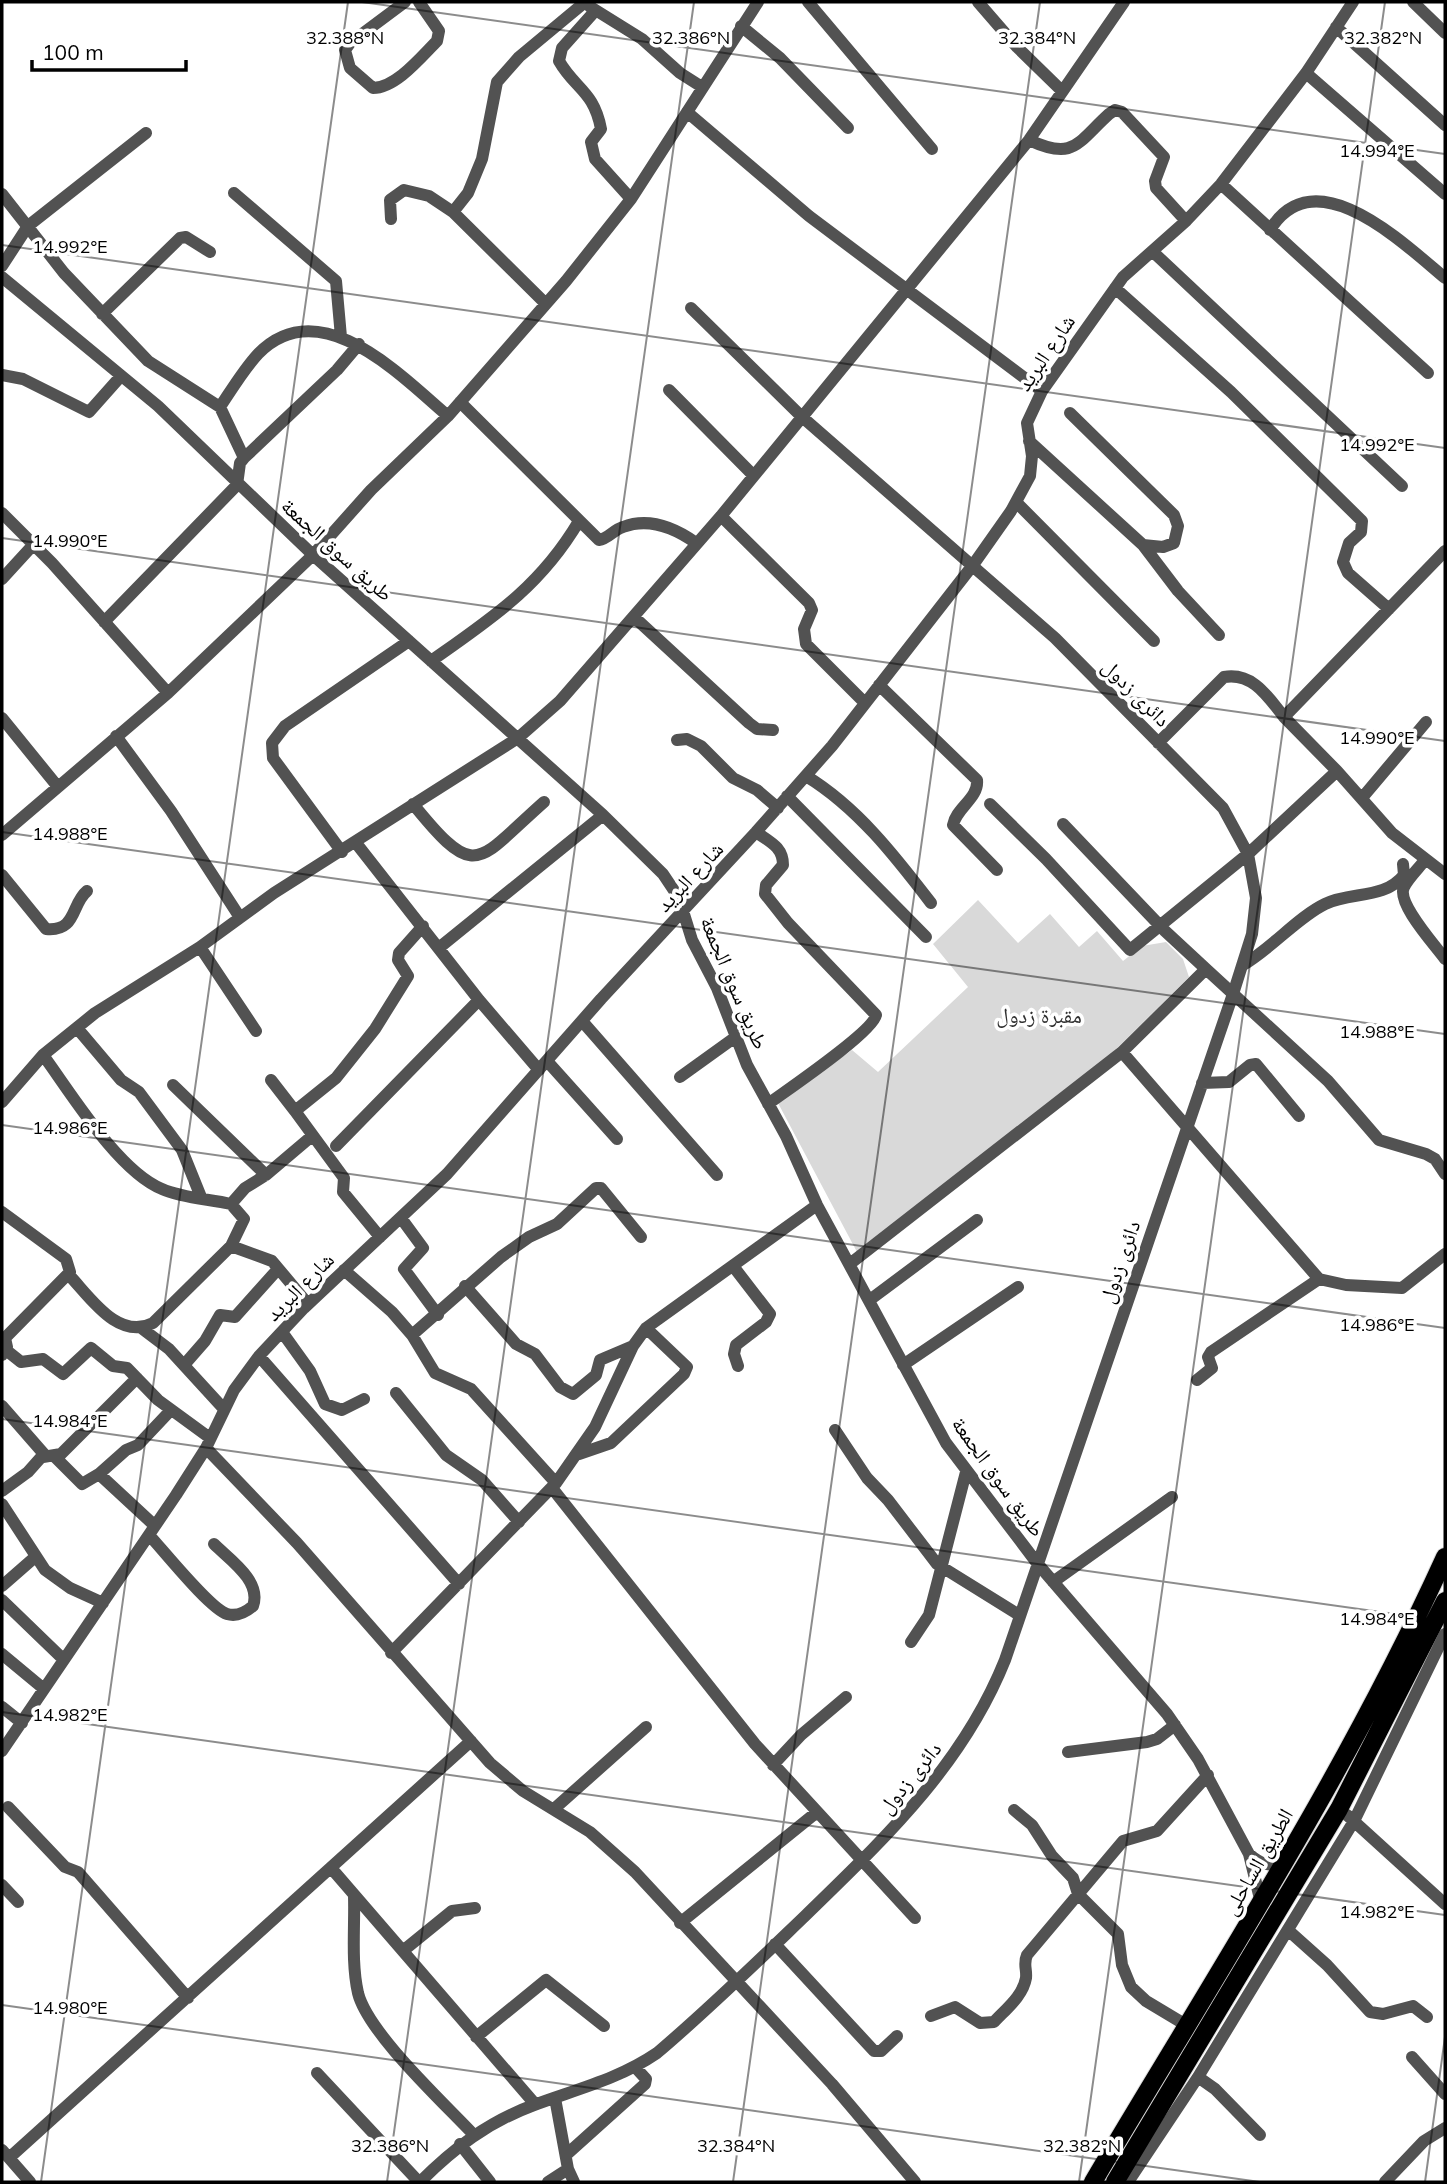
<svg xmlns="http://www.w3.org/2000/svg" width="1447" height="2184" font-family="Mulish,'Noto Naskh Arabic',sans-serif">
<rect width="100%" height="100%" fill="#fff"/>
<path fill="#d9d9d9" d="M978,900L1018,943L1050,914L1079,947L1097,931L1123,961L1142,946L1166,942L1183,959L1189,977L1101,1064L857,1252L778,1103L852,1050L878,1072L968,987L933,944Z"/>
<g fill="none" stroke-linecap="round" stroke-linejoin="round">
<defs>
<path id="highway" d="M1093,2182C1215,1976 1346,1775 1445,1557
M1115,2182L1339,1809L1445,1601"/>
</defs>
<use href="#highway" stroke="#dbdbdb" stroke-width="20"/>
<path stroke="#525252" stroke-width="12" d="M405,2L350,43L345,50L350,68L373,88C396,88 421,57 437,41L439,31L419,2
M808,2L932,149
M978,2L1017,47L1062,91
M1413,2L1445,33
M589,6L642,39L680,73L702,87
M595,11L562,48L559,61C575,89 594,91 601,129L591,142L595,159L631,199
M741,26L780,58L848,128
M1336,27L1445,125
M1306,73L1445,194
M687,112L809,216L1042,391
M1029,140C1074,161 1077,143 1109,114L1115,110L1122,112L1164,157L1155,181L1156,188L1186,221
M1221,184L1428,373
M234,193L336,281L341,337
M2,194L64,273L148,361L220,407C232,389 244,369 258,354C320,290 402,377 448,416
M391,219L390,200L404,190L429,196L453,212
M1270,230C1315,157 1403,243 1445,278
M1152,251L1402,486
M2,266L28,226L146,133
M2,277L158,406L313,555L603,815L663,874L679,898L692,940L717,988L747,1065L786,1136L817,1205L946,1443L1037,1563L1167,1714L1198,1759L1249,1854L1261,1903
M1115,288L1231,392L1362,521L1361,532L1349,543L1343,562L1348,573L1389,609
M545,303L453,212L468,193L482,159L497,82L519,57L584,3
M102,314L180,238L186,237L210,252
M2,375L23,379L89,412L121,376
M669,390L753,475
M460,402L599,540C608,539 613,530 623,527C649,517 675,528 696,543
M1070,413L1174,515L1178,526L1174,543L1163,547L1143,545
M1029,441L1143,545L1178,591L1219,635
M244,458L337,370L359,344
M1016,502L1154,641
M2,513L52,563L168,693
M721,516L809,603L812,610L804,629L806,644L865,703
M2,579L34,544
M634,617L749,723L757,729L773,730
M104,622L237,485L240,463L244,458L220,407
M431,661C492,618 540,587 579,521
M879,685L977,780C979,798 956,808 953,825L997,870
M2,718L58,787
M116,736L171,811L239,916
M677,740L687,739L701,746L733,778L757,790L778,808
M1158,743L1224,677C1253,672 1268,697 1284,717
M1337,771L1284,717L1445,551
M806,776C857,807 895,856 931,903
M787,796L926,937
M1362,798L1426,722
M413,804C477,883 476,862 544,802
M990,804L1046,859L1130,950L1248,854L1337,771L1392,833L1445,874
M1063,824L1165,931L1206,969
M756,832C770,842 783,847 783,865L766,885L765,894L788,923L876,1015C873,1032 787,1090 768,1104
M2,835L168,693L313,555L371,490L448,416L566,281L631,199L758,2
M356,843L479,1000L539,1070
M342,852L273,758L272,743L285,726L409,641
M1425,860C1419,868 1409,877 1404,887C1396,903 1435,945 1445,959
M2,875L46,929C77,932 71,904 87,891
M200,947L256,1031
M440,947L603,815
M1243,965C1272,948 1298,917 1325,904C1351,891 1384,900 1404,875L1403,864
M582,1021L717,1175
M77,1028L121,1080L139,1092L182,1150L201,1197
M1122,1052L1319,1279L1346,1285L1402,1288L1445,1254
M43,1055C71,1093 118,1171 162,1189C182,1198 209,1199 231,1204
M547,1061L617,1139
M680,1077L737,1036
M271,1080L295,1111
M1202,1083L1229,1082L1250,1065L1256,1064L1299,1116
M173,1085L266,1175
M2,1102L43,1055L95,1013L200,947L274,893L518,738L560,701L721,516L1029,140L1124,2
M336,1146L479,1000
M2,1212L66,1259L70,1272L5,1338L7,1347L2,1355
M401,1218L423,1248L404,1269L438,1315
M380,1237L343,1192L344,1178L295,1111L336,1078L375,1029L408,976L398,960L399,953L423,926
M851,1263L1122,1052L1206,969L1328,1081L1379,1140L1426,1154L1435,1159L1445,1174
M733,1266L770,1314L766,1322L736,1345L734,1354L738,1366
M344,1270L392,1312L412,1335L435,1373L471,1389L556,1483
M69,1275C90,1297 118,1341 153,1323L231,1246
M465,1286L516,1344L535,1354L560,1387L573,1394L596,1375L600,1360L633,1346
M871,1299L977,1220
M308,1304L272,1261L231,1246L244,1219L231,1204L245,1188L266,1175L312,1136
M140,1327L169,1349L223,1408
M282,1332L310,1371L325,1404L342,1410L364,1399
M412,1335L501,1257L529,1237L557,1224L596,1188H601L641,1237
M6,1350L21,1362L43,1359L63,1374L91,1348L113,1366L127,1368L158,1400L210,1438
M259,1356L459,1584
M184,1365L205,1341L220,1315L235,1317L278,1269
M903,1365L1018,1287
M1197,1380L1212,1368L1208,1357L1211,1352L1319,1279
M396,1393L446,1455L482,1480L519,1522
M2,1406L44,1454L28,1472L2,1491
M835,1430L867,1478L888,1500L937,1564L1019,1615
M206,1448L297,1543L490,1763L523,1791L590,1832L635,1872L832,2084L915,2182
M579,1454L611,1443L684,1374L687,1367L646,1328
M54,1456L82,1484L99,1474L154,1525
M43,1457L61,1454L137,1378
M99,1474L126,1450L138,1445L171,1410
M552,1488L755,1744L915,1918
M2,1504L45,1570L70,1588L103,1603
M149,1535C164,1551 210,1609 227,1614C237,1617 246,1612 253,1606C262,1581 229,1559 214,1544
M1053,1582L1172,1497
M2,1586L34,1558
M2,1600L62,1658
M911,1642L929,1615L966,1472
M391,1653L556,1483L595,1427L633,1346L646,1328L817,1205
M2,1654L44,1689
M2,1707L22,1723
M2,1751L176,1495L206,1448L234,1390L259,1356L304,1308L447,1174L601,999L756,832L832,746L973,565L1011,511L1030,476L1032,456L1027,423L1042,391L1123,277L1186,221L1221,184L1306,73L1353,2
M1068,1752L1147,1742L1157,1739L1175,1725
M773,1765L801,1735L846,1697
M8,1807L65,1867L78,1872L188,1998
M554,1809L646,1727
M1014,1810L1032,1825L1052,1856L1073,1878L1078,1894L1118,1934L1122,1965L1131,1987L1146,2001L1186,2025
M1347,1815L1445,1904
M1249,1854C1262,1865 1269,1867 1285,1862
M332,1869L535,2104
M2,1885L18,1902
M354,1896C355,1926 351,1962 358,1993C368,2033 443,2102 473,2134
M680,1923L817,1812
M1289,1931L1327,1965L1370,2012L1383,2014L1413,2006L1427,2017
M775,1944L874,2051H881L897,2036
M404,1950L452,1911L475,1908
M931,2016L955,2007L980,2023L994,2022C1006,2009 1023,1996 1026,1978C1027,1969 1023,1964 1027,1955L1123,1841L1157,1831L1208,1775
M476,2037L546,1980L604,2026
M1412,2057L1445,2094
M317,2073L419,2182
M1198,2077L1215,2089L1260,2135
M555,2098L568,2169L574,2182
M460,2144L490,2182
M2,2150L30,2182
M566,2155L645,2084L646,2079L636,2068
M9,2158L471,1741
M420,2182C454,2148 488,2122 534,2105C577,2089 619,2079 657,2053C709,2009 757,1962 806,1915C885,1838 963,1765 1005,1660L1233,994L1252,934L1256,898L1248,854L1223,808L1055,638L801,416L691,308
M548,2182L568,2169
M1128,2182L1198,2077L1354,1821L1445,1634
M1385,2182L1424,2141L1445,2128"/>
<use href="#highway" stroke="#000" stroke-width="18"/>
</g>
<path fill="none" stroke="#000" stroke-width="2" stroke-opacity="0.45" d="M362,2L1445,154M2,4V2M2,245L1445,448M2,538L1445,741M2,832L1445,1034M2,1125L1445,1328M2,1419L1445,1621M2,1712L1445,1915M2,2005L1260,2182M41,2182L348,2M387,2182L694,2M733,2182L1040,2M1079,2182L1385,2M1425,2182L1445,2037"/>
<g text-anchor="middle" stroke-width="7" stroke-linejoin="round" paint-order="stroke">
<g font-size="21" fill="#000" stroke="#fff">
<text transform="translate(1046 353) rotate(-56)" y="7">شارع البريد</text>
<text transform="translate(337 550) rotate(42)" y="7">طريق سوق الجمعة</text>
<text transform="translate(1136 693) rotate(45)" y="7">دائرى زدول</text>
<text transform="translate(690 877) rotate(-47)" y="7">شارع البريد</text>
<text transform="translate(734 983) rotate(67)" y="7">طريق سوق الجمعة</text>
<text transform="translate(1120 1262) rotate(-71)" y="7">دائرى زدول</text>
<text transform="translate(300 1287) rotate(-45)" y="7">شارع البريد</text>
<text transform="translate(998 1477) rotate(54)" y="7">طريق سوق الجمعة</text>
<text transform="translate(910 1778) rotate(-51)" y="7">دائرى زدول</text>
<text transform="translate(1258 1862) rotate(-60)" y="7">الطريق الساحلى</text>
</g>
<g font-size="21" fill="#303030" stroke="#fff">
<text x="1039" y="1023">مقبرة زدول</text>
</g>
</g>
<g font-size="18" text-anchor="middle" fill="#000" stroke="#fff" stroke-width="7" stroke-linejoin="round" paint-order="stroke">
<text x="345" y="44">32.388°N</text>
<text x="691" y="44">32.386°N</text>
<text x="1037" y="44">32.384°N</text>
<text x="1383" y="44">32.382°N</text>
<text x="1377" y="157">14.994°E</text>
<text x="70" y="253">14.992°E</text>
<text x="1377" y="451">14.992°E</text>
<text x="70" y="547">14.990°E</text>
<text x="1377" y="744">14.990°E</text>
<text x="70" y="840">14.988°E</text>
<text x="1377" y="1038">14.988°E</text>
<text x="70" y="1134">14.986°E</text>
<text x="1377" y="1331">14.986°E</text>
<text x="70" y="1427">14.984°E</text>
<text x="1377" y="1625">14.984°E</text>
<text x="70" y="1721">14.982°E</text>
<text x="1377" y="1918">14.982°E</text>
<text x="70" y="2014">14.980°E</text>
<text x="390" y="2152">32.386°N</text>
<text x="736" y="2152">32.384°N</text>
<text x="1082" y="2152">32.382°N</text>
</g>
<rect width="1447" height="2184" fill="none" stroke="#000000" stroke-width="7"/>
<path d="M32 60v10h154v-10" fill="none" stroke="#000000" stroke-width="3.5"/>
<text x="42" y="60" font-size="21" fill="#000000" stroke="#ffffff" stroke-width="5" paint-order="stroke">100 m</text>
</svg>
